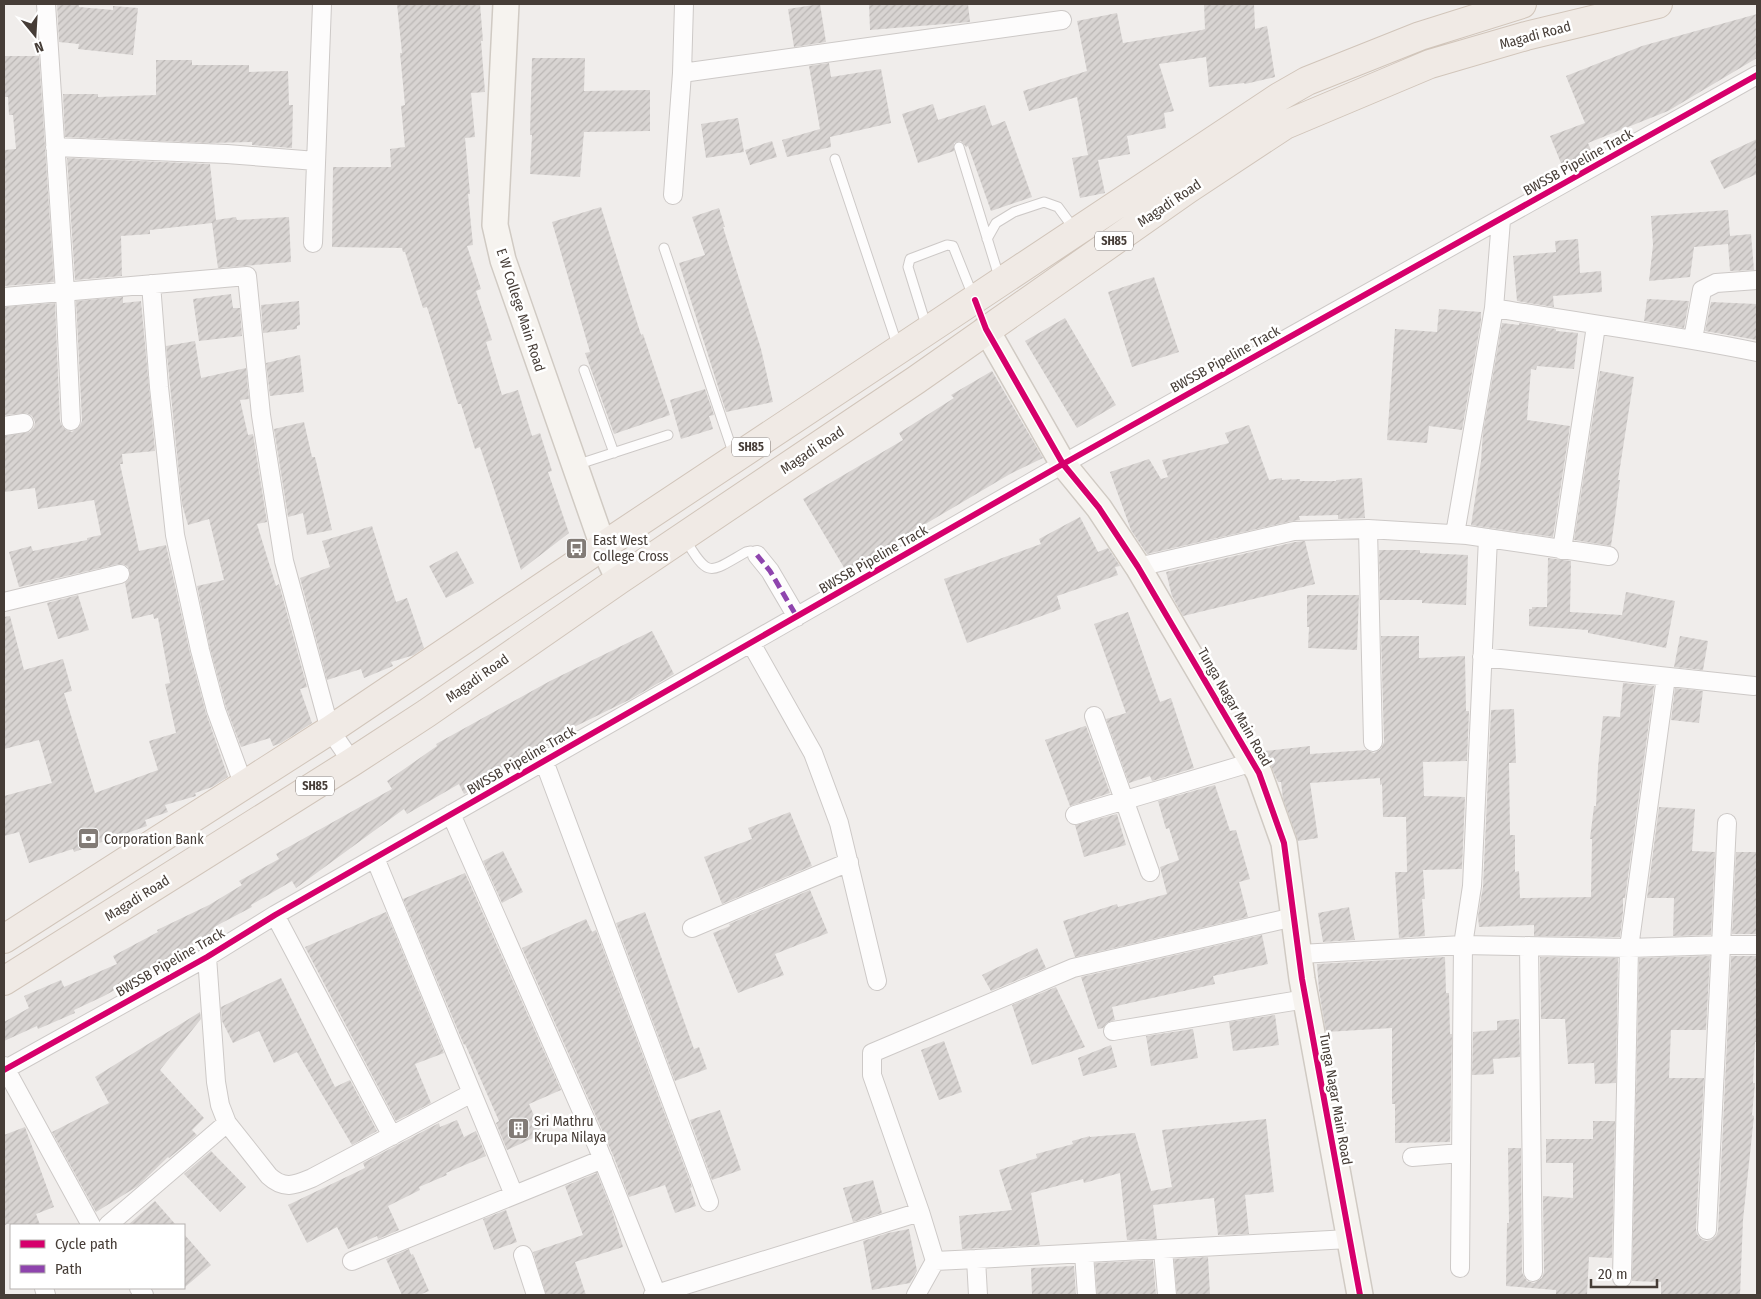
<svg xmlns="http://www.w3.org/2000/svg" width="1761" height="1299" font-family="'Fira Sans Condensed',sans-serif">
<defs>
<pattern id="building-hatch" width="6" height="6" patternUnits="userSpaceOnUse" patternTransform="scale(1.25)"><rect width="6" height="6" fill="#d8d4d2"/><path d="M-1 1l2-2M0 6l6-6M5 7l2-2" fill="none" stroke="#bbb7b5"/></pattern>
</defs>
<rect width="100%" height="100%" fill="#f0edeb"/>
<path fill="url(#building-hatch)" d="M57,4H79V7L113,10V6L138,8L133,55L78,49L79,44L59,42Z
M397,4H480L483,41H481L485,92L471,93L475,137L465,138L470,194H468L473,245L467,246L481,289L476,291L492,340L486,342L502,395L518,390L532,436L540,433L552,471L548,472L569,533L521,570L480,447L475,449L461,404H458L427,307L423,308L405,252H403L402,248L332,247L333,167H391L390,149L405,147L401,106L405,105L400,53H402Z
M820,4L826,42L794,47L788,9Z
M869,4H968L970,22L870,30Z
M1204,4H1254L1255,29L1267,26L1275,77L1245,84L1244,83L1209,87L1206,57L1159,64L1174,111L1164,113L1166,128L1127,136L1130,154L1098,160L1105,193L1080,198L1072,158L1088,155L1077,97L1029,111L1023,91L1087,71L1077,21L1117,13L1123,43L1202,30L1205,29Z
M1757,14V58L1668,111L1588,143L1593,155L1563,168L1550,136L1585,123L1566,76L1642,46Z
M4,56H39L54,282L4,286V150L16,149L13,115H9L8,97H4Z
M532,58H585L584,91L650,90V131L584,132L580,177L530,174L532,135H530Z
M156,60H192V65H249V72L288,71L289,105H293L292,148L252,145V142L208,143L65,137L63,94H98V97L156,95Z
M829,63L831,77L881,69L891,123L830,137L831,147L787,157L782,140L820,129L809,66Z
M933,104L938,120L985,105L992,126L1005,121L1032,197L991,211L968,146L966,147L961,141L954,143V151L918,163L902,114Z
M738,118L744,152L706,158L701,124Z
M1757,139V174L1724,189L1710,161Z
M772,141L777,157L750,165L745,150Z
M67,158L210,164L216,220L236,217L237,220L289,217L291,262L218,268L212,223L150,230V234L121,236L122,276L75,280Z
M601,207L641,335L643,334L670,415L614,434L585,353L590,352L552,222Z
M719,208L725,227H723L761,349L773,402L726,412L679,263L705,255L692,217Z
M1728,210L1730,236L1751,234L1754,270L1730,271L1728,244L1694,247L1690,277L1649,281L1653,245L1651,216Z
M1578,239L1580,273L1601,271L1602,292L1553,296L1554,307L1517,301L1513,256L1556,252L1555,241Z
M1154,277L1179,352L1132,367L1108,292Z
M231,294L233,308H240L242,336L199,341L193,299Z
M123,297V303L141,301L155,451L122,454L123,464H120L139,551L166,545L190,653L206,713L228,777L212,787L195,793L196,796L165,805L168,812L145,820L147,826L74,852L73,849L29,863L19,832L4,836V796L52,783L39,740L4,749V617L10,616L24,670L63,659L72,691L64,693L95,793L158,770L149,741L176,733L165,684L170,683L158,618L154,619L153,614L132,619L125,583L130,577L128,567L123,564H118L19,587L9,552L31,546L33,551L87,540V538L101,535L94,500L38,509L35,488L4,492V436L30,432L34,427L35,422L32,416L27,413L4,415V307L55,303L60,421L62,426L66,430L72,432L80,426L82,421L76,301Z
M1647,299L1689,301L1684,328L1644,321Z
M299,301L300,325L297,326V329L263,333L261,305Z
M1711,302L1757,304V340L1705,331Z
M1439,309L1481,312V321L1462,430L1429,426L1427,443L1387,440L1395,329L1437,332Z
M1065,318L1116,405L1077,428L1025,341Z
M1502,323L1519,325V323L1556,329V331L1578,333L1574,369L1537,366L1536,370L1531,369L1527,420L1570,426L1553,537L1471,525L1481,461L1483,432Z
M195,341L201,378L246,368L249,399L240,400L248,435L253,434L267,522L257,524L276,586L279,584L307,687L300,689L312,723L281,743L273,746L270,738L241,747L226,707L210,648L197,586L224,580L209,519L188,525L182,504L166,346Z
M300,355L304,392L270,396L266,363Z
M992,371L1043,458L1010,474L846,571L803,499L903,440L899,433L954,398L951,395Z
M1600,371L1634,377L1618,480H1620L1611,546L1574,540Z
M705,389L714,415L709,416L713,429L681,439L670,400Z
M304,422L312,457H315L332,530L307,535L303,513L288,517L274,429Z
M1249,425L1269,480L1282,478V480L1300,479V481H1336V480L1362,478L1365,518L1338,519V515L1299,516L1300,520L1292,521L1147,554L1131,530L1110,472L1149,459L1161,479L1168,477L1162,460L1229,443L1225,433Z
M1080,517L1098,552L1108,548L1120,566L1115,567L1118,575L1057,596L1061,609L967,643L944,579L1041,544L1039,539Z
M372,526L396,602L407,598L424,648L414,655L391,662L393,666L364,678L361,669L327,680L300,578L330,567L322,541Z
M1305,541L1315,584L1183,616L1172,596L1166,572L1295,542Z
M1379,550H1420V553L1468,555L1466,605L1422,603V600H1380Z
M457,551L474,583L446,598L429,566Z
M1548,558L1571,561L1570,612L1622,615L1626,592L1675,601L1666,648L1588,633V630L1529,626V609H1532V607H1547Z
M78,595L89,630L58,639L47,603Z
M1307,595H1359L1357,650L1308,648L1309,627H1307Z
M1128,612L1160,702L1171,698L1194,768L1152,781L1150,776L1129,783L1106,719L1126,713L1094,624Z
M652,631L674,674L629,700L570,729L572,733L464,794L459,784L407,814L404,809L296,888L292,881L251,905L252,907L216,926L219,932L167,958L168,960L104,996L74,1010L75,1013L38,1029L37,1026L4,1041V1022L29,1008L24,996L61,980L64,987L117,964L113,956L158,932L157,930L209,905L242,885L239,881L279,859L276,854L392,789L387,781L437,746L436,744L550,681Z
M1381,636H1419V658L1465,656L1466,711H1469L1467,761L1423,762L1424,796L1465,797L1462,869L1423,870L1425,899H1422L1425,936L1399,938L1395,872H1407L1406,817H1383L1382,784L1380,785V778L1310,783L1318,838L1298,841L1283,799L1281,782H1278L1272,768L1265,755V751L1310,746V754L1367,750L1374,753L1381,749L1384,742Z
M1680,636L1708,641L1703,670L1674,667Z
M1623,683L1654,686L1625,898H1623V912L1620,937L1534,936V925L1479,927L1478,916L1483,887L1491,710L1514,709L1516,763H1509L1510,835H1515V872L1519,871L1520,898L1591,897L1592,839H1590L1594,806H1596L1598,767L1603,716L1620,717Z
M1675,688L1703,691L1699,723L1671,720Z
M1085,726H1086L1110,793L1070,806L1045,740Z
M1215,785L1230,831L1236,830L1250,879L1239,882L1248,917L1075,957L1063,921L1117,904L1118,907L1167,894L1160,867L1179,860L1169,828L1166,829L1158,801Z
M1659,807L1695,809L1692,851L1715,852L1711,935L1673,936L1674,898H1647Z
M790,812L812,866L722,904L704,857L752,839L748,828Z
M1117,814L1126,845L1084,857L1075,825Z
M503,851L523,892L502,903L483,861Z
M1736,852H1757V934H1732Z
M465,873L561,1090L529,1104L542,1134L507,1150L496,1123L499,1121L465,1044L464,1045L403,899Z
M810,890L828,933L775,954L784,975L738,993L713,933L730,926L729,924Z
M1349,907L1355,940L1323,942L1318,913Z
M386,912L444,1053L415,1064L431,1103L396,1121L305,947Z
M645,912L694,1049L699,1047L707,1069L675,1081L616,923Z
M586,919L592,932L596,930L692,1187L690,1188L696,1206L675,1213L665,1185L629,1197L613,1155L522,948Z
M1262,935L1268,964L1213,976L1215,984L1112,1007L1115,1020L1107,1023L1103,1028L1098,1029L1081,977Z
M1037,948L1046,968L991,991L982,975Z
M1710,956L1706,1030H1671L1669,1078H1704L1696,1229L1697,1234L1701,1239L1706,1241L1711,1240L1716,1236L1718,1231L1731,956H1757V1042H1755L1753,1083H1755L1752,1115L1754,1116L1743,1220L1740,1295H1661V1282L1632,1281L1639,958Z
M1445,957L1446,993H1449L1450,1034H1452L1450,1142L1395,1143V1104H1392V1028L1326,1032L1319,990L1317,964Z
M1540,957L1618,958L1616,1083L1595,1084L1594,1063L1568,1064L1565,1019H1541Z
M281,978L335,1087L350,1080L377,1131L352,1145L297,1052L274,1063L259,1031L233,1043L222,1021L221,1007Z
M1056,987L1085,1047L1032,1065L1012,1005Z
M200,1012L201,1019L160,1070L204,1118L192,1130L197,1135L169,1158L168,1157L138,1186L96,1212L52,1132L109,1103L95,1077Z
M1275,1015L1279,1045L1233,1051L1229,1022Z
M1519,1019L1520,1057L1493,1059L1494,1074L1472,1075L1473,1032L1497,1030V1021Z
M1193,1029L1198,1058L1151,1066L1146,1036Z
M944,1041L962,1092L939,1100L921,1050Z
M1111,1045L1117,1067L1083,1076L1078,1058Z
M720,1110L741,1170L712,1180L690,1120Z
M1266,1119L1274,1192L1245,1195L1249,1234L1218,1235L1214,1198L1153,1205L1157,1239L1127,1240L1120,1173L1084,1183L1083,1179L1031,1193L1040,1245L962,1249L959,1216L1012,1210L999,1170L1037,1158L1036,1154L1073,1144L1072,1141L1090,1136V1137L1135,1133L1151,1191L1172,1187L1162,1130Z
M457,1120L464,1137L476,1131L486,1156L446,1173L447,1175L419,1187L420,1190L388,1206L399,1230L378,1239L377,1236L348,1249L337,1227L307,1243L288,1205L365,1168L363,1163L439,1123L440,1127Z
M1593,1121H1615L1612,1258L1589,1257L1587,1295H1556V1290L1506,1286L1507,1223H1509L1508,1148H1521L1522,1272L1524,1277L1527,1281L1534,1283L1542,1278L1544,1272L1543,1196L1573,1198V1163H1546V1139H1593Z
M25,1127L54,1207L36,1214L40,1225L7,1224L4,1226V1135Z
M211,1151L246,1187L220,1212L184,1174Z
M597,1173L612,1211L623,1247L575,1262L586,1295H546L533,1252L583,1235L565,1186Z
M873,1180L882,1213L853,1222L843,1188Z
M155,1201L176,1225H128Z
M506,1210L517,1242L494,1250L483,1219Z
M909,1229L917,1271L910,1283L872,1290L863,1241L888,1233Z
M184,1234L211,1265L184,1288Z
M409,1249L411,1255L413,1254L429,1291L419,1295H402L386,1259Z
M1208,1257L1210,1295H1177L1174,1259Z
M1153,1260L1156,1295H1097L1095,1263Z
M1074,1266L1076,1295H1032L1031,1268Z"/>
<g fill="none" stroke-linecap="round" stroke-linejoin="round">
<defs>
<path id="lane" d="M959,147L1000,280
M835,159L898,347
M987,239L996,223L1014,212L1044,202L1058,207L1075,230
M664,248L734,455
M927,328L908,267L910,259L947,245L953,246L973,296
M584,370L614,453
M576,465L668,435
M685,539C709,579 709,573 746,552L751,551L757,555"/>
<path id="street" d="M46,4L65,292L71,421
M682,73L1062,20
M55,147L227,154L316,161
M673,195L682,73L684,4
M1501,220L1494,308C1581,323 1670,334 1757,352
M313,243L322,4
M151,284L159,387L175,535L200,650L216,710L244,786
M4,297L247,276L261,415L284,561L330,730L352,762
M1693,339L1702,290L1716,283L1757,280
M4,426L24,423
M1368,529L1373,742
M1455,534L1494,308
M1562,550L1596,326
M757,555L770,571L797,617
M1138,567L1294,531L1368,529L1467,535L1609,556
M4,602L120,574
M751,643L813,753L839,823L877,981
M1482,657L1754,686
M1094,716L1150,872
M544,761L709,1202
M451,814L599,1150L657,1295
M1075,815L1253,762
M375,858L514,1195
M275,915L392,1136
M692,928L849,862
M1529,946L1533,1272
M1300,954L1463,945L1629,948L1722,945H1757
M207,957L216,1082L220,1105L227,1123L269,1176C284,1190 295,1185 312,1178L472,1093
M1113,1031L1306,999
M4,1066L91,1225
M4,1070L207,957L275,915L1063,464L1757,75
M1412,1157L1461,1153
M920,1212L872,1075V1053L1073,968L1294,917
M108,1225L227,1123
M1707,1230L1727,823
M1163,1250L1167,1295
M1084,1254L1087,1295
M523,1255L536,1295
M352,1261L603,1159
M1460,1268L1463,945L1472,886L1488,538
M1622,1278L1629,948L1666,677
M44,1288L46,1295
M139,1288L144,1295
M653,1295L920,1212L935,1261L976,1259
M916,1295L935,1261
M978,1295L976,1259L1349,1239"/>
<path id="secondary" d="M506,4L495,225L503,260L603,546L619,580
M986,329L1063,464L1099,508L1138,567L1259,773L1284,843L1302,979L1360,1295"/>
<path id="primary" d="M4,939L330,730L603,546L1279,97L1307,81L1420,36L1522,4
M4,981L352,762L427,713L619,580L916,380L1188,189L1285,125L1430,64L1526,36L1658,4"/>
</defs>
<use href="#lane" stroke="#cdc9c7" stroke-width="11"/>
<use href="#street" stroke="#cdc9c7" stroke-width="20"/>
<use href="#secondary" stroke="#d0cac3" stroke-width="28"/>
<use href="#primary" stroke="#d1c5ba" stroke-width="30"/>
<use href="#lane" stroke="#fdfcfc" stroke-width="9"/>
<use href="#street" stroke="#fdfcfc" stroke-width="18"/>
<use href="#secondary" stroke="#f6f3ef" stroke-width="25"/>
<use href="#primary" stroke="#f0eae5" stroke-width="28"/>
<path stroke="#8e44ad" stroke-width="5" stroke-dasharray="10 5" stroke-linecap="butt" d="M757,555L770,571L797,617"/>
<defs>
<path id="cycleway" d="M975,300L986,329L1063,464L1099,508L1138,567L1259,773L1284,843L1302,979L1360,1295
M4,1070L207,957L275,915L1063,464L1757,75"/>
</defs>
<use href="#cycleway" stroke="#fff" stroke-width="9"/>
<use href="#cycleway" stroke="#d6006c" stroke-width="6"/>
</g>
<defs>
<symbol id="bus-square" viewBox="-11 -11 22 22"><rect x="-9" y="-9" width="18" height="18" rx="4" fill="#827b76" stroke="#fff"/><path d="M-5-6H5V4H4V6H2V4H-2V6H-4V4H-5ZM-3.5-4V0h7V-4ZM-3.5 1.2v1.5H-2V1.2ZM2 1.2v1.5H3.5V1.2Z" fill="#fff"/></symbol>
<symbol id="bank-square" viewBox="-11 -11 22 22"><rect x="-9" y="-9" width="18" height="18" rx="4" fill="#827b76" stroke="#fff"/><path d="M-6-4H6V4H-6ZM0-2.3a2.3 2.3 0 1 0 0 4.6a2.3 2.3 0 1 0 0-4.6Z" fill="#fff"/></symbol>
<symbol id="building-square" viewBox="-11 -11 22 22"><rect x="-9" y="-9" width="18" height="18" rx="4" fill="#827b76" stroke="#fff"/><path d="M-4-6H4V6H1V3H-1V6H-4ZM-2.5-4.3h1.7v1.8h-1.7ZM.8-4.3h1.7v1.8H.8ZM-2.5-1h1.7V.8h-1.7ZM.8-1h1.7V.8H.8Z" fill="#fff"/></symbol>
</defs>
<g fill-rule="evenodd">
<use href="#bus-square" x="564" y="536" width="25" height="25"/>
<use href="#bank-square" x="76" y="826" width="25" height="25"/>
<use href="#building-square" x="506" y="1116" width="25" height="25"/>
</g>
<g text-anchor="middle" stroke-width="5" stroke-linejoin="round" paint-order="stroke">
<g fill="#fff" stroke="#7e7773" stroke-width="1">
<rect x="1095" y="231.5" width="38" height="19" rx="4"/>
<rect x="732" y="437.5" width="38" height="19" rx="4"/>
<rect x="296" y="776.5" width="38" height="19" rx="4"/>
</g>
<g font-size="12" font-weight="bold" fill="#463d37">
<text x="1114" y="245">SH85</text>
<text x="751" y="451">SH85</text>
<text x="315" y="790">SH85</text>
</g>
<g font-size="14" fill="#463d37" stroke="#fff">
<text transform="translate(1535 35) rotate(-15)" y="5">Magadi Road</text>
<text transform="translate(1578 162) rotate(-29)" y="5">BWSSB Pipeline Track</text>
<text transform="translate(1169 203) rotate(-34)" y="5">Magadi Road</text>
<text transform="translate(521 310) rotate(72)" y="5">E W College Main Road</text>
<text transform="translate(1225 359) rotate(-29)" y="5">BWSSB Pipeline Track</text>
<text transform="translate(812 450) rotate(-34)" y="5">Magadi Road</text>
<text transform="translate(873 559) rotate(-30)" y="5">BWSSB Pipeline Track</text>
<text transform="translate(477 678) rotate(-35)" y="5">Magadi Road</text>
<text transform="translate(1235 707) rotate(60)" y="5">Tunga Nagar Main Road</text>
<text transform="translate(521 760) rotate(-30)" y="5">BWSSB Pipeline Track</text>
<text transform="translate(137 898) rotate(-32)" y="5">Magadi Road</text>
<text transform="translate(170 962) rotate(-30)" y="5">BWSSB Pipeline Track</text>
<text transform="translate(1336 1099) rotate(80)" y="5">Tunga Nagar Main Road</text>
</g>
<g font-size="14" fill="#463d37" stroke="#fff" text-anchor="start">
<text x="593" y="545">East West<tspan x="593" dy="16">College Cross</tspan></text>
<text x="104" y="844">Corporation Bank</text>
<text x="534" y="1126">Sri Mathru<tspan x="534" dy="16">Krupa Nilaya</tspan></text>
</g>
</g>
<rect width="1761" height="1299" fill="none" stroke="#463d37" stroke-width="10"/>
<rect x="10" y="1224" width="175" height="65" fill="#ffffff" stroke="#b5b1af"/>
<rect x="20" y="1240" width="25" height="8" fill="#d6006c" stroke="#b5b1af"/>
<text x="55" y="1249" font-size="15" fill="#463d37">Cycle path</text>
<rect x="20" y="1265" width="25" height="8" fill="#8e44ad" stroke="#b5b1af"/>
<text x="55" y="1274" font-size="15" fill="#463d37">Path</text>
<g transform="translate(35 35) rotate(162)" stroke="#ffffff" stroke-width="4" paint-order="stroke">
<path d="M0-4L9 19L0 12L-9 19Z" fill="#463d37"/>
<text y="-8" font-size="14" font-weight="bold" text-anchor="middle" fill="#463d37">N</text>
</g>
<path d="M1591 1279v8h66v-8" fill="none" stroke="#463d37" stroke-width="2.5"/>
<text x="1598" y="1279" font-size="15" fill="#463d37" stroke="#ffffff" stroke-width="4" paint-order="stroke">20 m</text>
</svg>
